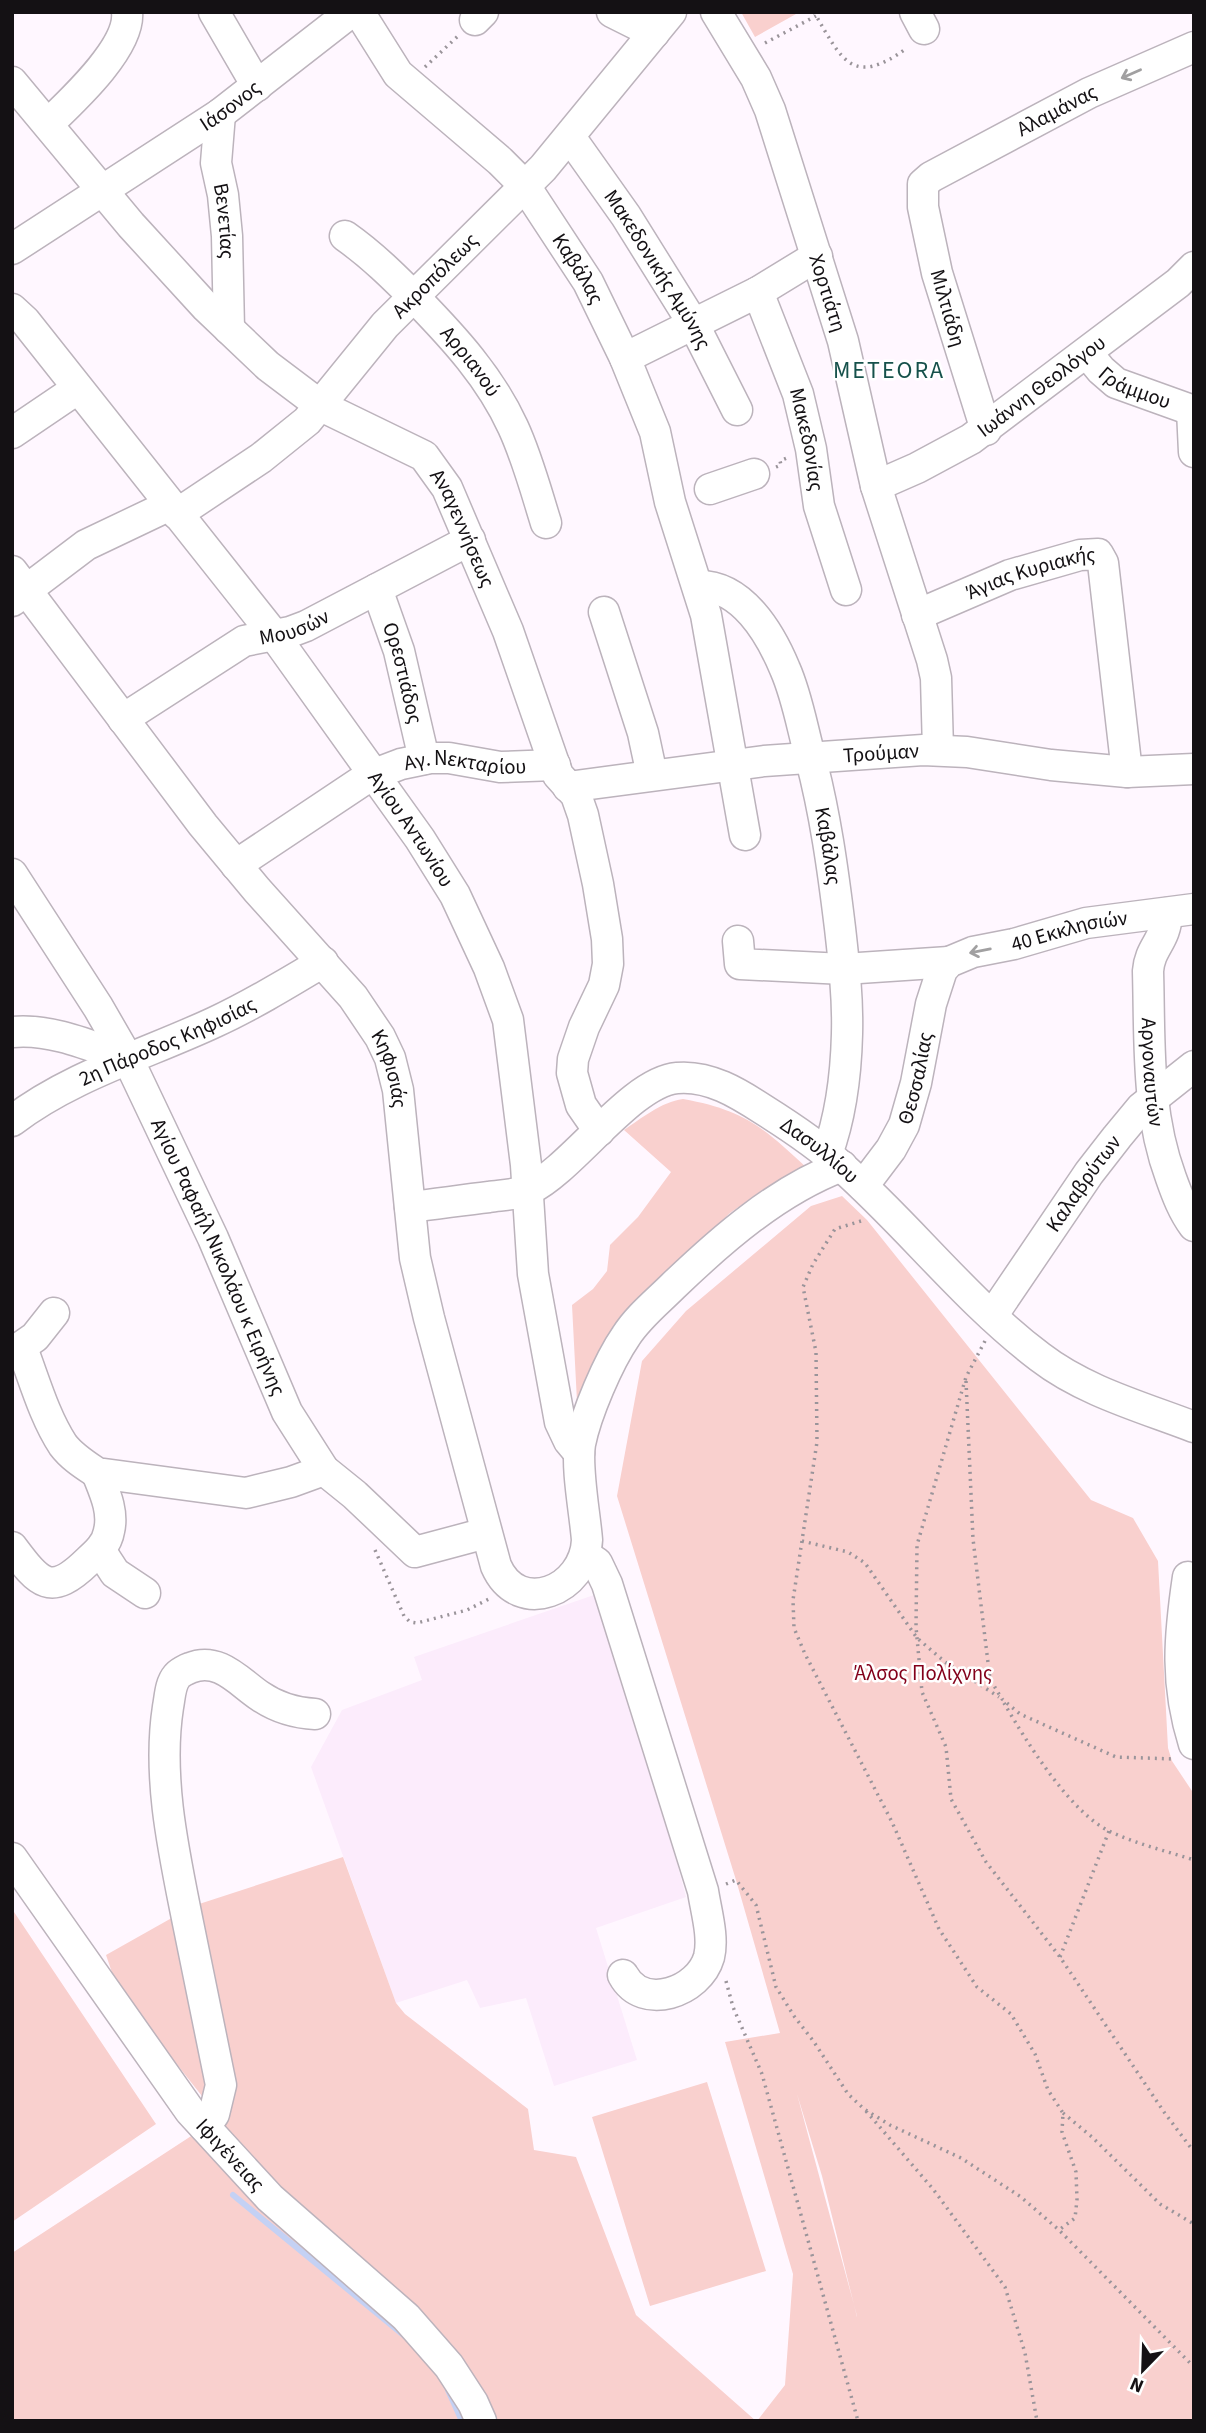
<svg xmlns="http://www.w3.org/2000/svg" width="1206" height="2433" font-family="'Source Sans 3',sans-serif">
<rect width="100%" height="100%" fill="#fff7ff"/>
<path fill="#fcecfc" d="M594,1595L666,1822L686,1897L596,1928L637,2060L554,2086L526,1998L480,2008L467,1980L396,2003L311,1767L342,1710L422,1680L414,1657Z"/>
<path fill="#f9d0ce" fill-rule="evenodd" d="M741,12H794L796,14L755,37Z
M683,1099C744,1110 763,1127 807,1168L764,1189L730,1213L668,1272L578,1421L572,1305L593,1289L607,1271L610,1245L638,1217L671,1172L624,1130C642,1118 661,1102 683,1099Z
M842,1196L867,1220L1091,1500L1133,1518L1158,1561L1168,1748L1172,1761L1194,1794V2421H757L785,2385L793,2274L725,2042L780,2033L736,1880L617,1496L642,1361L686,1311L811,1206ZM797,2094L822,2176L857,2317V2316Z
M343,1857L396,2003L405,2014L528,2109L534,2150L576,2157L636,2315L756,2421H12V2253L205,2127L221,2120L118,1990L106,1955L193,1906Z
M12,1909L156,2124L12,2222Z
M707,2082L766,2271L650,2306L592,2117Z"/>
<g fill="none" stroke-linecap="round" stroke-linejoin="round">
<path stroke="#c4d1f4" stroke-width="6" d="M233,2195L407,2338
M448,2390L462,2421"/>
<defs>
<g id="minor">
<path d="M214,12L257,86"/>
<path id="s1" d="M359,12L398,74L500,161L525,186L588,282L625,358L655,432L670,502L706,615L745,835"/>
<path d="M612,12L654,33"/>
<path id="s2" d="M716,12L756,78L770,110L843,341L876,486L932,660L936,678L938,750"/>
<path d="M915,12L924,29"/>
<path d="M475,20L483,12"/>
<path id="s3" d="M12,82L131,225L206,307L268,366L321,406L424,456L447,488L508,631L558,775L576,795L583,815L598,884L607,939L608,964L604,985L584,1027L573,1059L572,1073L581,1105L599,1131"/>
<path id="s4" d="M220,114L216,163L223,195L227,236L229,329"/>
<path d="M48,124C72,101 131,47 127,12"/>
<path id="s5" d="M570,137L626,216L694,325L737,410"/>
<path id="s6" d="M345,236C372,255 394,277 417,300C454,338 490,377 513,427C527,457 536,491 546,523"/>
<path id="s7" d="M12,249L220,114L351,12"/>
<path id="s8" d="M758,292L798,394L811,449L819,506L846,590"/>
<path id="s9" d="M12,309L25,321L274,635L420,839L455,895L489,968L508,1020L526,1165L533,1274L560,1422L569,1441L579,1453"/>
<path id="s10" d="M1087,353L1101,370L1116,383L1194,411"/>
<path d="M625,358L758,292L817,256"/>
<path d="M1192,410L1194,452"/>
<path id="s11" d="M986,430L937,273L923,207V184L931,177L1089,93L1194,47"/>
<path d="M12,433L77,389"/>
<path id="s12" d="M876,486L917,468L971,439L1178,283L1194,267"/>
<path d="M710,489L754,474"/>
<path id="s13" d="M177,514L261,458L307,421L385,325L543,168L671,12"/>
<path id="s14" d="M12,571L203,825L257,890L353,997L380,1037L390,1058L398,1090L415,1258L429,1318L496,1566C519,1618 585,1590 587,1540C585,1514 576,1468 580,1444C586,1414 608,1362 626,1336C638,1317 657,1302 673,1286C722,1239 778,1190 842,1166"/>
<path id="s15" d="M698,586C742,585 770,633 785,669C797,696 802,727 810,756C825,812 833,870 840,928C844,963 848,999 847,1034C846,1075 841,1116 827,1154"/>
<path id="s16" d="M377,589L399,651L424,759"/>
<path d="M12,601L86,545L170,505"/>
<path d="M604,612L643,733L652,775"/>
<path id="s17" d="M917,615L1010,575L1080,555L1098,554L1103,563L1127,772"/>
<path id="s18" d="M123,719L244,641L290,632L306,626L470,540"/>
<path id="s19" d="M568,787L764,761L923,750L967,752L1051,765L1127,772L1194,769"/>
<path id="s20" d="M236,865L359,783L372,775L401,764L430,758H449L500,767L555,765"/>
<path id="s21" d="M12,874L98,1007L128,1059L213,1238L287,1412L324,1470L355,1495L415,1552L486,1533"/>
<path id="s22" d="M1167,913C1166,942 1150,946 1148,971C1150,1041 1146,1111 1171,1178C1177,1195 1183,1211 1194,1226"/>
<path d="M738,941L740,964L844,969L949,962"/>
<path d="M12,1032C51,1028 91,1046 128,1059"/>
<path id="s23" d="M12,1121C70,1076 149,1053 215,1022C252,1005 288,983 323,962"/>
<path id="s24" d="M863,1186L891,1149L904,1125L916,1083L931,1004L942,970L949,962L973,952L1014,944L1086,923L1194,909"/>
<path id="s25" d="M410,1207C436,1204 463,1200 489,1197C502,1195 518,1195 530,1189C573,1168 631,1082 677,1078C709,1075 738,1093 764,1110C791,1127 818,1145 841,1166C910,1227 966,1301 1040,1357C1084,1391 1142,1407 1194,1427"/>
<path id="s26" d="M992,1316L1089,1173L1117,1137L1141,1108L1194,1066"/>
<path d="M22,1348C34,1379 44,1416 63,1445C72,1457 85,1465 97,1473L246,1493L291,1482L324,1470"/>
<path d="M12,1353L35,1337L54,1313"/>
<path d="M12,1547C39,1583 50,1598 88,1561C97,1553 107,1544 109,1531C114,1511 104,1491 97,1473"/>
<path d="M100,1550L115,1573L145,1593"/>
<path d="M585,1555L597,1563L607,1584L703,1891C706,1911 714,1937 709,1957C699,1992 643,2012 623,1975"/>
<path d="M1188,1577C1179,1638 1175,1683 1194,1744"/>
<path id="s27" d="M12,1858L190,2111L270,2198L406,2317L449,2366L473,2403L481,2421"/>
<path d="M205,2127L214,2114L221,2085C210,2031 199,1977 188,1923C174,1853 157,1778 168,1707C170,1697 170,1684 177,1676C179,1673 187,1669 190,1668C219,1656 239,1682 260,1696C276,1707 295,1713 315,1714"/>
</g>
</defs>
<use href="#minor" stroke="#bcb3bc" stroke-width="33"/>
<path stroke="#9a949a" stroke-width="3.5" stroke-dasharray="2 5" stroke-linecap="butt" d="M814,12C842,60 852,88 907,48
M765,43L816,16
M425,67L458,36
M776,467L781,465L780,461L787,458
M861,1221L835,1229L813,1264L803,1287L816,1352L817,1442L793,1600L794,1628L805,1654L892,1822L939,1929L977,1987L1011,2014L1035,2054L1048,2090L1063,2113L1062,2132L1076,2172L1077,2200L1075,2218L1059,2230
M985,1341L966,1377L917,1545L916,1627L922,1692L946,1747L951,1799L986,1862L1060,1957L1164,2112L1194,2152
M966,1381L973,1539L990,1679L1002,1699L1020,1714L1116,1757L1174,1759
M802,1541L848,1552L865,1563L917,1638L945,1662L999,1697
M375,1550L404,1616L410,1622L417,1623L467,1610L489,1599
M1004,1703C1026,1741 1071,1814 1111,1832C1137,1844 1166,1851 1194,1860
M726,1884L736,1880L756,1905L776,1987L794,2016L814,2042L848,2094L864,2109L890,2125L961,2158L1021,2197L1059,2230L1194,2367
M1060,1957L1109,1831
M726,1981L733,2007L762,2074L858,2421
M866,2111L933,2189L1005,2287L1025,2353L1037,2421
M1063,2113L1092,2137L1160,2204L1194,2224"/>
<use href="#minor" stroke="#fff" stroke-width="30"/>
</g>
<defs><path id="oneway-shaft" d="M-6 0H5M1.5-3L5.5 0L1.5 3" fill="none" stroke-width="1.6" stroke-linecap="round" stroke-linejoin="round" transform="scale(1.75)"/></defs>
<g stroke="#a1a0a1">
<use href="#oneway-shaft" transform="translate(1131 74) rotate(156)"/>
<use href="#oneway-shaft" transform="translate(980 951) rotate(169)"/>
</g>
<g text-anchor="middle" stroke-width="5" stroke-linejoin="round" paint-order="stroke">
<g font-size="21" fill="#141114" stroke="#fff">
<text dy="7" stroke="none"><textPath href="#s7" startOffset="261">Ιάσονος</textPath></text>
<text dy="7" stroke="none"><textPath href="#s11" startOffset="408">Αλαμάνας</textPath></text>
<text dy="7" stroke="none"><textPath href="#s4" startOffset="108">Βενετίας</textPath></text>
<text dy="7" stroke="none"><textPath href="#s1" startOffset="341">Καβάλας</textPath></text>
<text dy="7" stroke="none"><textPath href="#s5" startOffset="159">Μακεδονικής Αμύνης</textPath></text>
<text dy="7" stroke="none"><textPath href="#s13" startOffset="354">Ακροπόλεως</textPath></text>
<text dy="7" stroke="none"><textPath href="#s2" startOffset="304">Χορτιάτη</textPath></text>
<text transform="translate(948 308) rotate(74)" y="7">Μιλτιάδη</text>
<text dy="7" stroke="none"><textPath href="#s6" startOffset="178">Αρριανού</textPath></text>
<text dy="7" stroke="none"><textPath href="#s10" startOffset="61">Γράμμου</textPath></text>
<text dy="7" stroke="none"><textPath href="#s12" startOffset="194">Ιωάννη Θεολόγου</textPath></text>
<text dy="7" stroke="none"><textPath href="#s8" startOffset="156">Μακεδονίας</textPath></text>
<text dy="7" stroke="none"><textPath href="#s3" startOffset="646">Αναγεννήσεως</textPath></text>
<text dy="7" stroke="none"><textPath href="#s17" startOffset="122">Άγιας Κυριακής</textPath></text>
<text dy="7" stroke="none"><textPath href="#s18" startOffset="196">Μουσών</textPath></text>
<text dy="7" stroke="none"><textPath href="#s16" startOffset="88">Ορεστιάδος</textPath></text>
<text dy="7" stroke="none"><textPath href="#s19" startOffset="315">Τρούμαν</textPath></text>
<text dy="7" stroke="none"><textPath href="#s20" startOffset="259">Αγ. Νεκταρίου</textPath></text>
<text dy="7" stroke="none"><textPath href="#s9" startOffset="656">Αγίου Αντωνίου</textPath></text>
<text dy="7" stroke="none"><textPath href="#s15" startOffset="310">Καβάλας</textPath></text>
<text dy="7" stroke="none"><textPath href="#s24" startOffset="369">40 Εκκλησιών</textPath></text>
<text dy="7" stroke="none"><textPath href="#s23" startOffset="175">2η Πάροδος Κηφισίας</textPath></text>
<text dy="7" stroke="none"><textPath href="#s14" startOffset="628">Κηφισιάς</textPath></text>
<text dy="7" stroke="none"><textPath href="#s22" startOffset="163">Αργοναυτών</textPath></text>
<text dy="7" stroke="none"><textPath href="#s24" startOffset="122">Θεσσαλίας</textPath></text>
<text dy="7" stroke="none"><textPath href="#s25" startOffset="471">Δασυλλίου</textPath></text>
<text dy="7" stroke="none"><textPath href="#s26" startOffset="161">Καλαβρύτων</textPath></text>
<text dy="7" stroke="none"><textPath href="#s21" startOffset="436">Αγίου Ραφαήλ Νικολάου κ Ειρήνης</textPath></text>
<text dy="7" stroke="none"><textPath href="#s27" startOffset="369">Ιφιγένειας</textPath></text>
</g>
<g font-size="21" fill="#83001a" stroke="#fff">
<text x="923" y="1680">Άλσος Πολίχνης</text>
</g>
<g font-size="24" letter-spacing="2" fill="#16514b" stroke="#fff">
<text x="889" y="378">METEORA</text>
</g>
</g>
<rect width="1206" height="2433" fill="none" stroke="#141114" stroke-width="28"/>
<g transform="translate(1143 2370) rotate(203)" stroke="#ffffff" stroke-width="5" paint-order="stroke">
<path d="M0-5L12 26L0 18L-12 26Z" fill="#141114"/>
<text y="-10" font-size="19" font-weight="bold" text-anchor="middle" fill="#141114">N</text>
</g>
</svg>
